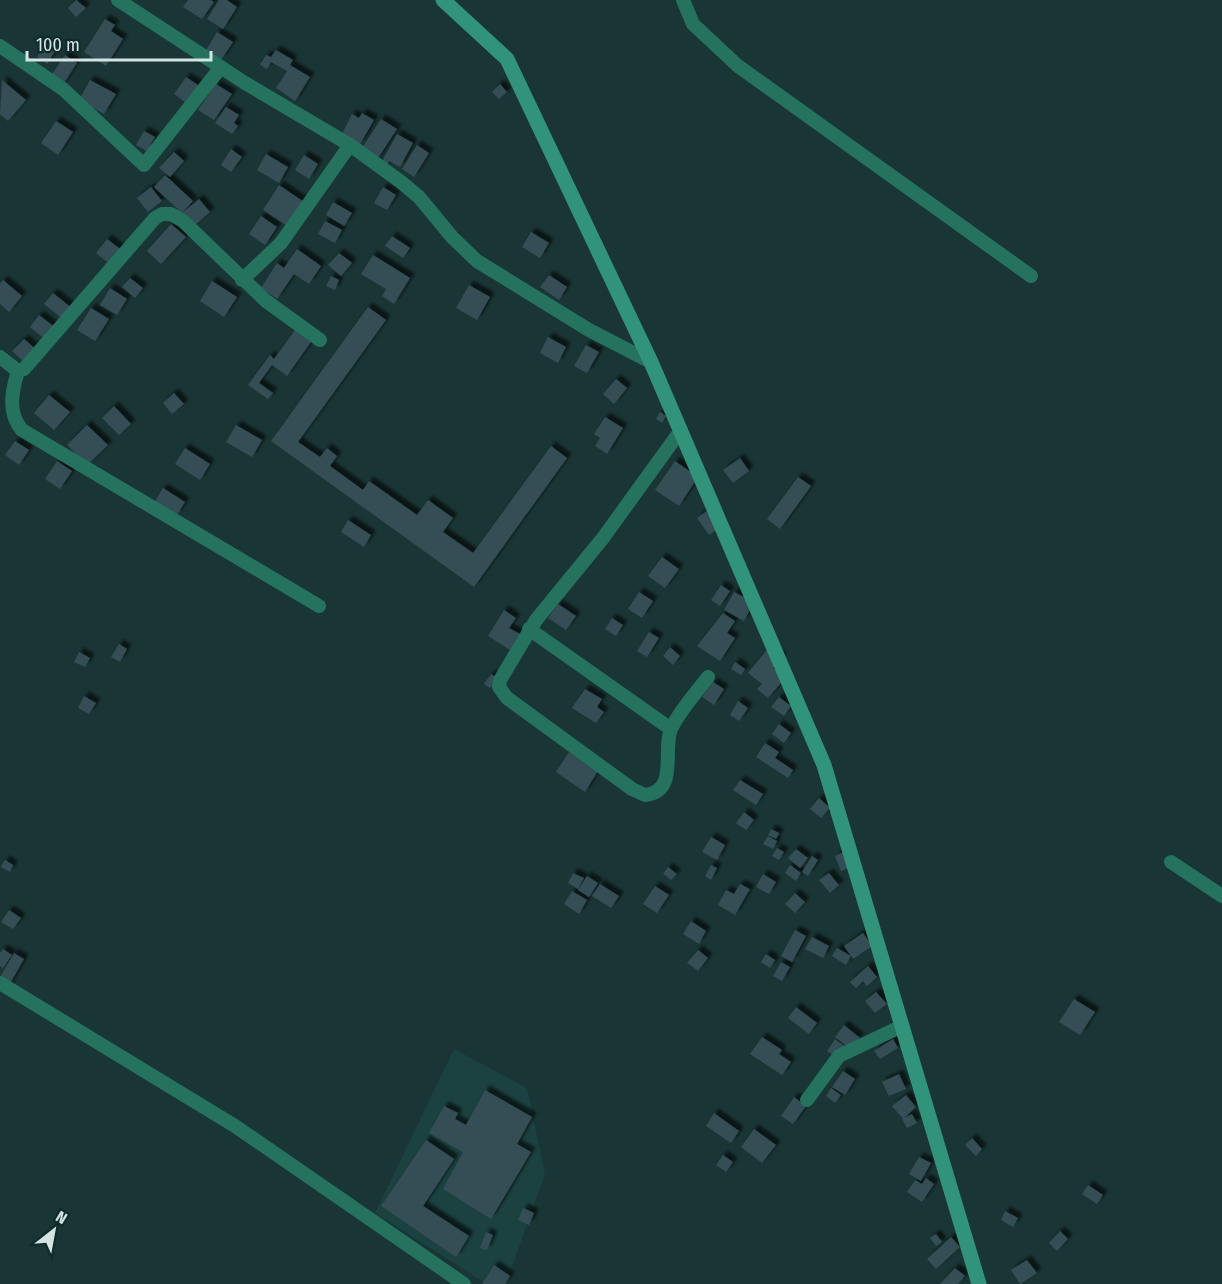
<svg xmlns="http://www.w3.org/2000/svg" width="1222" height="1284" font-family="'Fira Sans Condensed',sans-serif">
<defs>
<filter id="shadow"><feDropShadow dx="4.5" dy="-4.5" stdDeviation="1.5" flood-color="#0009"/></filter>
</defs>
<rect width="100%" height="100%" fill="#1a3535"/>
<path fill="#1b4141" d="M454,1049L527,1088L545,1174L506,1284H487L375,1213Z"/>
<path fill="#344e55" filter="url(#shadow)" d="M76,0L86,8L76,17L68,8Z
M188,0H211L214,2L202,19L183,7Z
M219,0H227L237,7L223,29L207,19Z
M105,19L115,25L111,31L123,39L106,66L84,52Z
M217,32L233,42L221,60L206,50Z
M45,44L55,51L47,64L37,57Z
M276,50L293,60L290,65L310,77L295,101L276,88L287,71L271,62L267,69L260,65L266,55L271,57Z
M65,55L77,63L62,86L50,77Z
M186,77L201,87L189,105L174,94Z
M2,80L26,100L8,121L0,114Z
M90,80L116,94L104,114L79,100Z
M216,84L232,94L214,120L198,110Z
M500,84L507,92L499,99L492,92Z
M226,107L239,115L234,123L238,126L232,134L215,123Z
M362,113L374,120L360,144L342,134L352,114L359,118Z
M381,119L397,129L376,161L360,151Z
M56,121L73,132L58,155L41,143Z
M144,131L155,137L147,151L136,145Z
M397,134L413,143L400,167L389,161L387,166L381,163Z
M417,145L429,153L414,177L402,169Z
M231,149L242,157L231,172L221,165Z
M174,152L184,161L170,177L159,168Z
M266,154L288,167L279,183L257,170Z
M304,155L318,164L309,179L295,170Z
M165,175L193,201L182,213L154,187Z
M279,185L304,202L289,227L263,210Z
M151,187L162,201L148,212L137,198Z
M383,187L396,195L387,210L374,203Z
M199,199L210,212L194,226L182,213Z
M333,202L352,213L344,226L326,215Z
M261,216L277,227L265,245L249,234Z
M325,221L342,230L335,243L318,234Z
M171,224L186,237L161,264L147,251Z
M531,232L549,243L540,258L522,247Z
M392,236L410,248L403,258L385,246Z
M107,239L123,251L111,265L96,253Z
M297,249L321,266L309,284L294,274L277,299L261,288L277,263L284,268Z
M339,253L352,263L341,276L328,265Z
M373,255L410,278L394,304L382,296L386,289L361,274Z
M549,275L567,287L559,300L540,287Z
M331,276L339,280L335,290L326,286Z
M130,278L143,288L135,298L122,287Z
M3,280L22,296L9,312L0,304V284Z
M212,281L237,297L224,317L200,301Z
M469,285L490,297L477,320L456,308Z
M110,288L127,299L117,315L100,305Z
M53,293L73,309L64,320L44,304Z
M368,307L386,320L298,442L320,457L327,448L337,456L330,466L363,490L369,481L417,515L428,500L453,518L443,532L473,553L551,446L567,458L474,587L271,441Z
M91,308L109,319L95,341L77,330Z
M39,315L56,328L46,340L30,327Z
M295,330L311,342L287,376L272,365L259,383L273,393L268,399L248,385L270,355L274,359Z
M548,337L566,347L558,363L540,353Z
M24,339L37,350L25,363L12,351Z
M586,345L599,352L587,373L574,366Z
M616,379L627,388L614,404L603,394Z
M174,393L184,404L172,414L163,403Z
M49,395L70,412L54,430L34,413Z
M114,406L131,424L119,435L102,418Z
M660,412L666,416L662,423L656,419Z
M605,417L623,428L607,454L595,446L600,438L594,434Z
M87,425L108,445L87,465L67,445Z
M236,425L262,440L252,457L226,442Z
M15,441L29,450L19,465L5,455Z
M185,448L210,464L200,480L175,464Z
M740,458L749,471L733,483L723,470Z
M57,461L72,471L60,489L45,479Z
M675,461L698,477L679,506L655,490Z
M798,477L811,486L780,529L767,519Z
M163,488L185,502L177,515L155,501Z
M711,508L723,526L709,535L697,518Z
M348,520L371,535L364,547L341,532Z
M662,557L679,569L665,588L648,576Z
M721,585L730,591L720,606L711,600Z
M639,592L653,601L642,618L628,609Z
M734,592L754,602L744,621L724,610Z
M558,604L576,616L566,630L548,618Z
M504,610L516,618L509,628L520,634L510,650L488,636Z
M723,613L735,621L727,633L735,638L720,661L697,646Z
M612,618L623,625L616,636L605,629Z
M649,632L659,638L647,657L637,651Z
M119,644L127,649L120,662L111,657Z
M670,647L680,656L673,665L663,656Z
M769,647L782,657L773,668L785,678L768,698L757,689L762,684L748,673Z
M79,652L90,658L85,667L74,662Z
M735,662L745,669L741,675L731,669Z
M491,674L497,678L490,688L484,684Z
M713,682L724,689L714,705L702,697Z
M585,689L602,699L597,707L604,712L596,723L572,708Z
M84,696L96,703L89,714L78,708Z
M779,697L791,706L784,716L771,707Z
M738,701L748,708L739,721L730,715Z
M779,724L791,733L784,743L772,734Z
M765,743L779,752L775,758L793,770L788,778L756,757Z
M569,752L598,771L585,792L556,772Z
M740,780L763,794L756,805L733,790Z
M819,798L830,808L821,818L810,809Z
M744,812L754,820L746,830L736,823Z
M771,829L779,833L776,839L768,835Z
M768,836L777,841L773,849L763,844Z
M711,837L725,845L717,860L702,852Z
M777,848L784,852L779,860L772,856Z
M796,849L808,858L800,868L788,858Z
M844,852L851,867L841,871L835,856Z
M812,856L818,860L808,876L802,872Z
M5,860L13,865L10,872L1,867Z
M711,865L717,868L711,880L705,876Z
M790,865L801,873L796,881L785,873Z
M668,867L677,874L671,880L663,874Z
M573,873L584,878L578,889L568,883Z
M829,873L839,885L830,893L819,880Z
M763,874L776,882L769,894L756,887Z
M587,876L598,883L589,897L578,890Z
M600,884L619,896L611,908L592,896Z
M740,884L750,889L735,915L718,905L726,890L734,894Z
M655,886L669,895L657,913L643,904Z
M572,891L587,900L579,914L564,904Z
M795,893L805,902L795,913L785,904Z
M9,910L21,918L13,929L1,922Z
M691,921L706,931L699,944L683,934Z
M795,930L806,936L792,962L781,956Z
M863,933L872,946L853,959L851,956L846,965L832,956L837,948L851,956L844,946Z
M812,937L829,946L823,958L805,949Z
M3,949L12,955L3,968L0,966V953Z
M698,950L708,958L698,971L687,963Z
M14,953L24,959L7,989L0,977Z
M766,954L775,960L770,968L761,962Z
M781,962L790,967L782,981L773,976Z
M868,966L877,977L867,986L863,981L856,988L850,982Z
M876,992L887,1004L875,1013L865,1001Z
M1074,999L1095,1012L1080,1035L1059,1022Z
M796,1007L817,1023L809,1034L788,1018Z
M844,1025L860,1038L850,1049L835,1037Z
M762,1037L782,1050L779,1054L791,1062L782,1075L750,1054Z
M835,1039L849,1049L841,1061L827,1051Z
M893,1039L898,1048L880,1059L874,1051Z
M843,1071L855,1079L845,1095L832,1087Z
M899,1074L906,1089L889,1096L882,1082Z
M831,1088L841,1095L835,1103L826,1096Z
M485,1090L532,1117L517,1144L531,1152L491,1219L443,1189L463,1152L429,1133L444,1106L458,1113L455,1119L466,1125Z
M906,1095L916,1107L903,1119L892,1106Z
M794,1097L806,1106L793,1124L781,1116Z
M714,1113L739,1131L731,1143L706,1126Z
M912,1114L917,1123L907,1128L902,1119Z
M754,1129L776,1145L762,1163L741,1147Z
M972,1138L982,1149L976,1156L965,1145Z
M426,1140L454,1159L423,1206L469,1236L456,1257L381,1206Z
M723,1155L733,1162L726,1172L716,1165Z
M919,1157L931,1163L921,1181L909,1174Z
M926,1178L934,1184L922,1202L907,1192L915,1180L922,1184Z
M1088,1185L1103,1195L1097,1204L1082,1194Z
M523,1208L534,1213L529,1225L518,1220Z
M1005,1211L1018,1218L1013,1227L1001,1220Z
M1060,1231L1068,1239L1057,1251L1049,1243Z
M486,1232L493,1235L487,1250L480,1248Z
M936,1234L942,1242L936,1246L930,1238Z
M951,1237L960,1247L936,1269L927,1259Z
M1027,1260L1037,1273L1020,1284L1011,1270Z
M494,1265L510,1276L505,1284H482Z
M955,1268L965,1276L958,1284H940Z"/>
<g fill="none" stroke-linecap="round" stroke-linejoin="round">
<path stroke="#25725f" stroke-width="14" d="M118,0L245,83L350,145L401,182L419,197L452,237L477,261L589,330L651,362
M683,0L693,24L738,66L1031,276
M0,46L63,89L144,165L221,67
M242,280L281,243L350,145
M0,357L18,371L24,369L155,218L162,214H171L183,221L266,301L320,340
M18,371C12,391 7,413 22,430L319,606
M681,430L603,538L536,620L500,680L499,687L507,698L632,789L645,795C680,792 661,747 672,727C681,709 696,693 708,677
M529,629L671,729
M1171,862L1222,896
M0,983L235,1126L464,1284
M807,1100L839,1056L902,1026"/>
<path stroke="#30937a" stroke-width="15" d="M443,0L507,59L651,362L824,765L979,1284"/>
</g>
<g transform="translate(54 1230) rotate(31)" stroke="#102b2b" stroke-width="4.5" paint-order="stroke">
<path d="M0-4.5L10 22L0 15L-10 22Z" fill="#d4e4e3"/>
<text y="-9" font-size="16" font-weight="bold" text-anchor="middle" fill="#d4e4e3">N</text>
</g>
<path d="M27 51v9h184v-9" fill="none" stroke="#d4e4e3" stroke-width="3"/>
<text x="36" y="51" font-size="18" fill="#d4e4e3" stroke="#102b2b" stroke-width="4.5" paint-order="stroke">100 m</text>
</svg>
